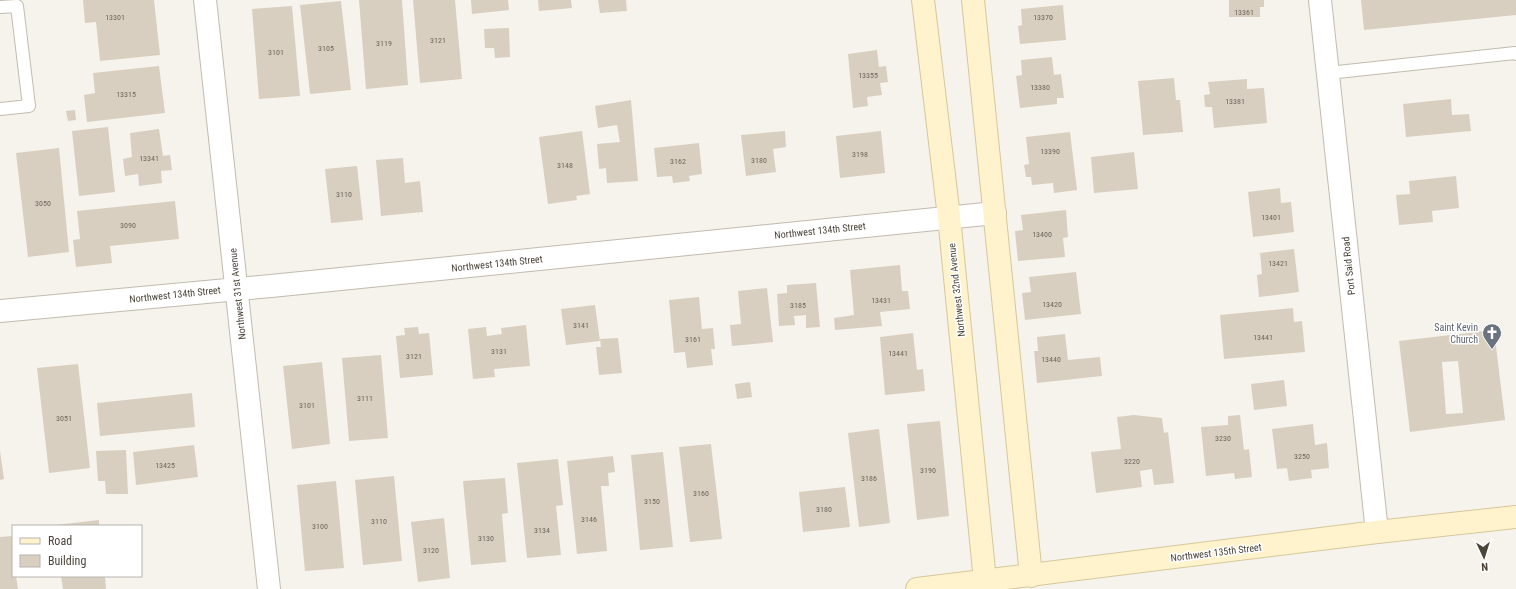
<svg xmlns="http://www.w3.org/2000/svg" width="1516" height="589" font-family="'Roboto Condensed',sans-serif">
<rect width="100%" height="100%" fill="#f6f3ec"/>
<path fill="#d8cfc1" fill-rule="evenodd" d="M83,0H154L160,55L100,61L96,22L85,23Z
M359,0H402L408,85L366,89Z
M413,0H455L462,79L420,83Z
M471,0H508L509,10L472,14Z
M538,0H571L572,8L539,11Z
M598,0H626L627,11L600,13Z
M1229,0H1264V7H1260V17H1229Z
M1361,0H1516V15L1364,30Z
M341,1L351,90L310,94L300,5Z
M1063,5L1066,40L1020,44L1018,26L1022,25L1021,9Z
M292,6L300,96L259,99L252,9Z
M509,28L510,57L495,58L494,48H485L484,29Z
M877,50L879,67L886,66L888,82L880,83L882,95L867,97L868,106L853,108L848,54Z
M1052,57L1054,75L1061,74L1064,98H1057V104L1020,108L1016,76L1022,75L1021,60Z
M159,66L165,113L87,122L84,95L95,93L93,73Z
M1174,78L1176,100H1180L1183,132L1143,135L1138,81Z
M1247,79V89L1264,88L1267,123L1214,128L1212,107H1205L1204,95L1210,94L1208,82Z
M1451,99L1452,115L1469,114L1471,131L1406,137L1403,104Z
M631,100L638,181L607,183L606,168L599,169L597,144L620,142L617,125L598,128L595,106Z
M75,110L76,120L68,121L66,111Z
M108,127L115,192L79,196L72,131Z
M159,129L163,156L170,155L172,170L161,171L162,183L139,186L138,174L125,176L123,159L132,157L130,133Z
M582,131L590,194L576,196L577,200L548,204L539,137Z
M785,131L786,147L773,149L776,172L746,176L741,135Z
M881,131L885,173L840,178L836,136Z
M1070,132L1077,190L1054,193L1053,183L1032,185L1031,177H1026L1024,165L1029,164L1026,137Z
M699,143L702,174L689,176L690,181L673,183L672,176L657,177L654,148Z
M59,148L69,252L28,257L16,153Z
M1134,152L1138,189L1094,193L1091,157Z
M403,158L405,183L420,181L423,212L381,216L376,160Z
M357,166L363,220L331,223L325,169Z
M1456,176L1459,208L1432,211L1433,222L1399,225L1396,195L1410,194L1409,181Z
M1280,188L1281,203L1291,202L1294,232L1253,237L1248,192Z
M175,201L179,239L110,246L112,263L76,267L73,240L80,239L77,211Z
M1066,210L1068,237L1063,238L1065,257L1018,261L1015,231L1023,230L1021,215Z
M1294,249L1299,292L1259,297L1257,275L1262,274L1260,253Z
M900,265L902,291H908L910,309L880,312L882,326L835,330L834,318L854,315L850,270Z
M1076,272L1081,314L1025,320L1022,293L1031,292L1029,277Z
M816,283L820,327L806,328V315L794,316L795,325L779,326L777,294L787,293V285Z
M767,288L773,342L732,346L730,325L741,324L738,291Z
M699,297L702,329L713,328L715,349H711L713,365L687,368L685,352L674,353L669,300Z
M595,305L600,341L566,345L561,309Z
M1293,308L1294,322L1302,321L1305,352L1224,359L1220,315Z
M526,325L530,366L494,369L495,377L473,379L468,329L486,327L487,336L502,334L501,328Z
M418,327L419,334L429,333L433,375L400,378L396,336L405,335L404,328Z
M1494,330L1505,420L1410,432L1399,341ZM1458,361L1463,413L1446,414L1442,362Z
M913,333L917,370L923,369L925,391L885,395L880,337Z
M1065,334L1068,360L1100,357L1102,376L1037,383L1034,351H1038L1037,337Z
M618,338L622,373L599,375L596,347H601L600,339Z
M381,355L388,438L349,441L342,358Z
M322,362L330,444L292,449L283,366Z
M78,364L90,468L49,473L37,368Z
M1284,380L1287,406L1254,410L1251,384Z
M750,382L752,397L737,399L735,384Z
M192,393L195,427L100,436L97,403Z
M1134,415L1162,418L1164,433L1168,432L1174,483L1154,485L1152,469L1140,471L1142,487L1096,493L1091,452L1121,449L1117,417Z
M1240,415L1244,450L1249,449L1252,477L1235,479L1234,473L1206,476L1201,427L1228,425V416Z
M940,421L949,516L917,520L907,424Z
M1313,424L1315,445L1327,443L1329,468L1311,470L1312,478L1289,481L1287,468L1277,469L1272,429Z
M879,429L890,523L859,527L848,433Z
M711,444L722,539L690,542L679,447Z
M194,445L198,477L136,485L133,452Z
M126,450L128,494H106L105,481H98L96,451Z
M0,451L4,479L0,480Z
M663,452L673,547L640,550L631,455Z
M613,456L615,472L608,473L609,486H601L607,551L577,554L567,461Z
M558,459L563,505L556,506L561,555L527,558L517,463Z
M394,476L402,561L363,565L355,480Z
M505,478L508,513L502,514L506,562L471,565L463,481Z
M336,481L344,568L305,571L297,485Z
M845,487L850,527L803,532L799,492Z
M444,518L450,578L418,582L411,522Z
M99,520V526H56V525Z
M12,536L13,576H16L18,589H0V537Z
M61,576H105L106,589H63Z"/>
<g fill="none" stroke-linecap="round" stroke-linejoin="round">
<defs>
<path id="service" d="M0,7L17,6L29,106L0,109
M1328,73L1515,53L1516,54"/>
<path id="minor" d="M205,0L269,589
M1320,0L1377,532
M0,311L271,286L995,213"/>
<path id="secondary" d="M923,0L949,217L985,581
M973,0L1031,576
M917,589L1377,532L1516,517"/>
</defs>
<use href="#service" stroke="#c2bbae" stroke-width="14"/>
<use href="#minor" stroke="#c2bbae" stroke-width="24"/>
<use href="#secondary" stroke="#d6c79b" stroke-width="24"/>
<use href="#service" stroke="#fff" stroke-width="12"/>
<use href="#minor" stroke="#fff" stroke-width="22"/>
<use href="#secondary" stroke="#fff3cd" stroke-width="22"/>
</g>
<defs>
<symbol id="church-pin" viewBox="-11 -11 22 30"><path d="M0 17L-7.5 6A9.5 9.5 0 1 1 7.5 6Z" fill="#6b7280" stroke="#fff"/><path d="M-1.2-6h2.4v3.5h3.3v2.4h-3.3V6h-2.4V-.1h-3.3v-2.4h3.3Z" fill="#fff"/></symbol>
</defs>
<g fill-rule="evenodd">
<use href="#church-pin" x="1481" y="322" width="22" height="30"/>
</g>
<g text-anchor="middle" stroke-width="3" stroke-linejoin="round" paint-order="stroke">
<g font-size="8" fill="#6e675b">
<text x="1244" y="15">13361</text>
<text x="115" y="20">13301</text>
<text x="1043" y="20">13370</text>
<text x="438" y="43">3121</text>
<text x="384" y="46">3119</text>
<text x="326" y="51">3105</text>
<text x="276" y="55">3101</text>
<text x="868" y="78">13355</text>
<text x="1040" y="90">13380</text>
<text x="126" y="97">13315</text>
<text x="1235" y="104">13381</text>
<text x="1050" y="154">13390</text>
<text x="860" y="157">3198</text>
<text x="149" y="161">13341</text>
<text x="759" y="163">3180</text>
<text x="678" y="164">3162</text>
<text x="565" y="168">3148</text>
<text x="344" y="197">3110</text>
<text x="43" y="206">3050</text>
<text x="1271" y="220">13401</text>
<text x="128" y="228">3090</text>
<text x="1042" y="237">13400</text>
<text x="1278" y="266">13421</text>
<text x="881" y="303">13431</text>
<text x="1052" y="307">13420</text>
<text x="798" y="308">3185</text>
<text x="581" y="328">3141</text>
<text x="1263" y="340">13441</text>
<text x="693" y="342">3161</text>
<text x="499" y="354">3131</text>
<text x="898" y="356">13441</text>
<text x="414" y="359">3121</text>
<text x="1051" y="362">13440</text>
<text x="365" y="401">3111</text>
<text x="307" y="408">3101</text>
<text x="64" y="421">3051</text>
<text x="1223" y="441">3230</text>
<text x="1302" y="459">3250</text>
<text x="1132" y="464">3220</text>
<text x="165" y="468">13425</text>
<text x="928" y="473">3190</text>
<text x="869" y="481">3186</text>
<text x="701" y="496">3160</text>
<text x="652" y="504">3150</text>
<text x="824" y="512">3180</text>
<text x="589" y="522">3146</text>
<text x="379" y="524">3110</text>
<text x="320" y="529">3100</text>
<text x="542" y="533">3134</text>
<text x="486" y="541">3130</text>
<text x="431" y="553">3120</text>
</g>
<g font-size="10" fill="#4b4439" stroke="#fff">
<text transform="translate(820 230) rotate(-6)" y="4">Northwest 134th Street</text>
<text transform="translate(497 263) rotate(-6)" y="4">Northwest 134th Street</text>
<text transform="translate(1348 266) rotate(-96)" y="4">Port Said Road</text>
<text transform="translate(956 290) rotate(-96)" y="4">Northwest 32nd Avenue</text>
<text transform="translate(175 294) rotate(-6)" y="4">Northwest 134th Street</text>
<text transform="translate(237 294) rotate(-96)" y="4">Northwest 31st Avenue</text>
<text transform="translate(1216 552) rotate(-7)" y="4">Northwest 135th Street</text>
</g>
<g font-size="10" fill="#5b616d" stroke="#fff" text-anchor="end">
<text x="1478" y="331">Saint Kevin<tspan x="1478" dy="12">Church</tspan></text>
</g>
</g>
<rect x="12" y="525" width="130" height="52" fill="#ffffff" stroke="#b7b4b0"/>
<rect x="20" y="538" width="20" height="6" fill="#fff3cd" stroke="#b7b4b0"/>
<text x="48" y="545" font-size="12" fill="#4b4439">Road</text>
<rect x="20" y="555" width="20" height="12" fill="#d8cfc1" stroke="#b7b4b0"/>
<text x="48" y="565" font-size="12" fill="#4b4439">Building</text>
<g transform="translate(1484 557) rotate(176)" stroke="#ffffff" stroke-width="3" paint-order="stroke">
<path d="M0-3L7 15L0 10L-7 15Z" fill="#4b4439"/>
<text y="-6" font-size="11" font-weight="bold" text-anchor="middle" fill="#4b4439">N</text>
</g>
</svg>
